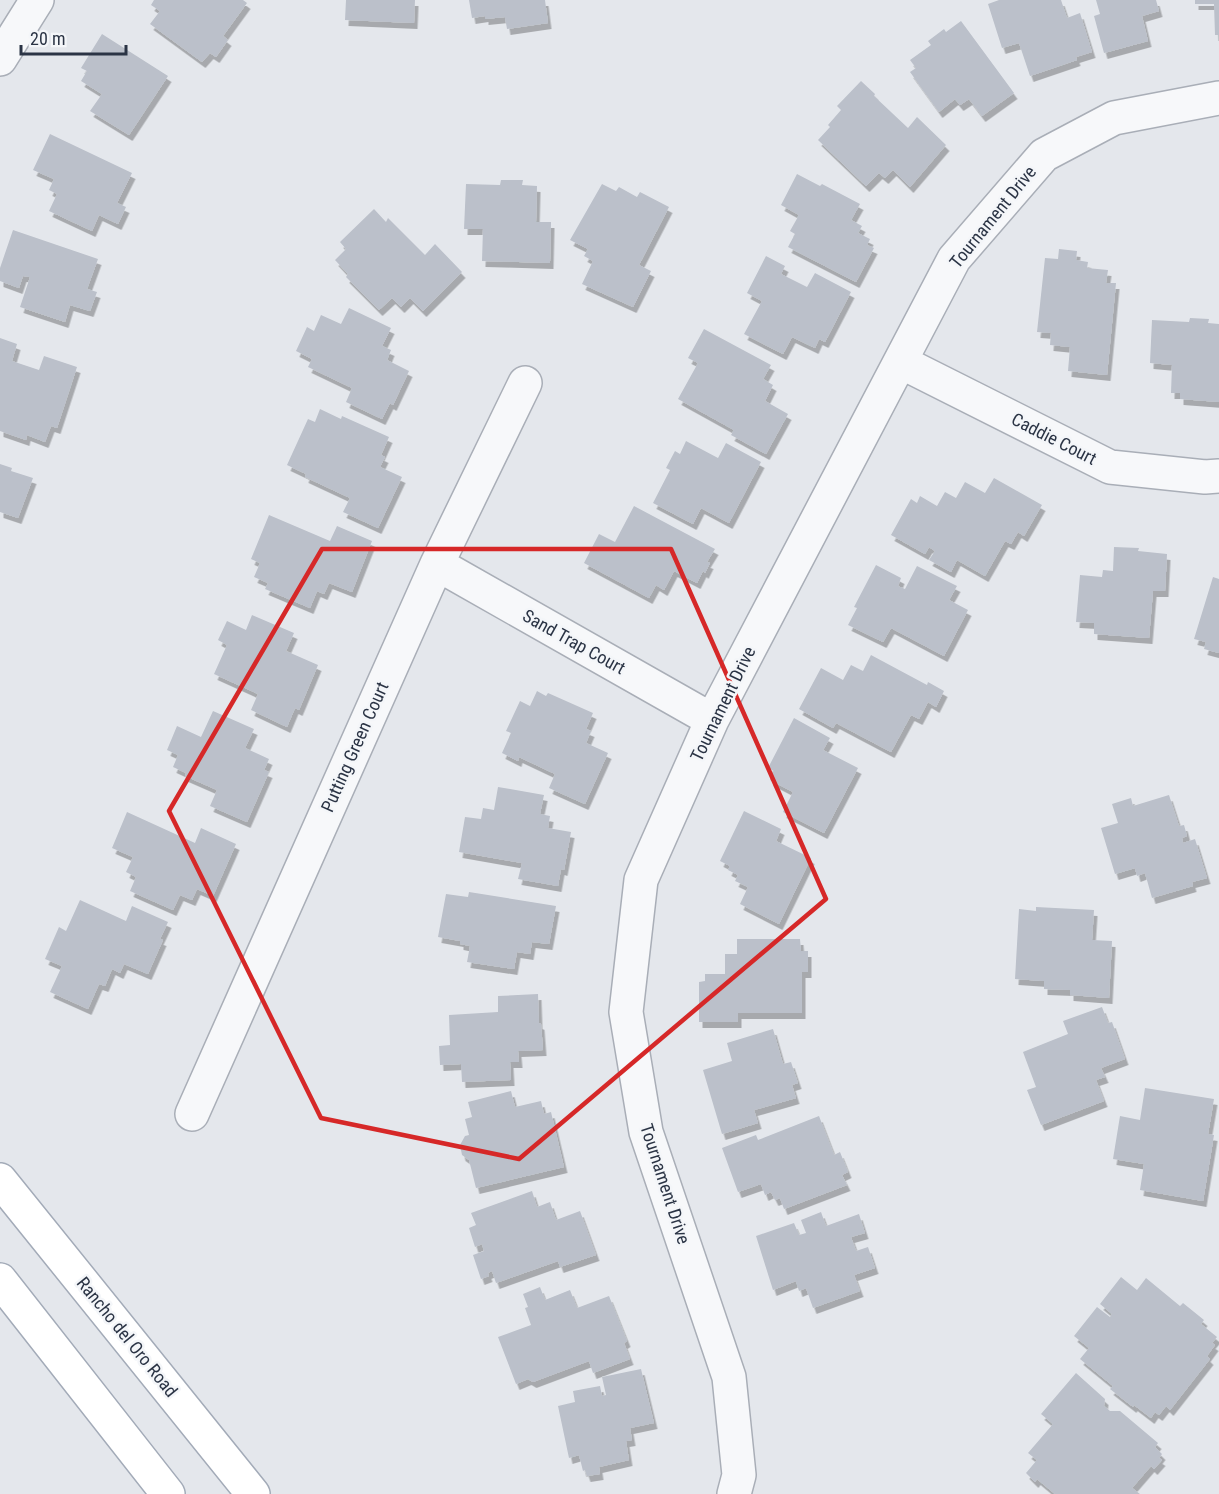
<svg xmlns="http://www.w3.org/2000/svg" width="1219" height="1494" font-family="'Roboto Condensed',sans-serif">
<defs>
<filter id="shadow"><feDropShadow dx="3.5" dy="6" stdDeviation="0" flood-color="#0004"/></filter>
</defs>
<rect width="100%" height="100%" fill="#e4e7ec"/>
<path fill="#bbc0ca" filter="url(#shadow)" d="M154,0H243L247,3L223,36L228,40L216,57L210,53L202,62L150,24L160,11L151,5Z
M346,0H415L414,23L345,20Z
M469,0H545L548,23L507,29L505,17L485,19V16L472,18Z
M999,0H1061L1067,18L1080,13L1092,52L1076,57L1077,60L1030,76L1019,43L1002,48L988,4Z
M1096,0H1156L1159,11L1142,16L1148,41L1104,53L1094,16L1100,14Z
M1195,0H1219V35H1215L1214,4H1195Z
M961,21L1014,93L982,116L969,99L960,105L955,99L939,112L910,72L916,68L910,60L931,45L928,41L944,29L946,32Z
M102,34L168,76L129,135L90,111L102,94L81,81L87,71L81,68Z
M861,81L875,94L874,96L908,128L917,117L946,145L910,187L893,170L885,178L879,173L866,186L818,140L830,127L828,125L841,110L837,106Z
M50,134L132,173L117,203L126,207L118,224L99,215L92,231L49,211L57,194L49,190L54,179L33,170Z
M797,174L820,186L822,184L860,204L851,220L862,226L858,233L870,239L867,245L874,248L856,282L788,247L795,234L790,231L799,215L781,205Z
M501,180H523L522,185L537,186L536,222H551L550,263L482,261L483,229H464L466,184L500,185Z
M602,184L616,191L619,187L637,197L640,192L669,207L639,265L651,271L633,307L582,284L593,261L584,256L588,249L570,240Z
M374,209L386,222L388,218L425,255L435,244L462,272L423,311L410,298L401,307L392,298L379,310L346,277L348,274L335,260L346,249L340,242Z
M13,230L98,259L87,289L97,292L90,311L70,305L65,322L20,307L30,277L23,276L19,288L0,281V268Z
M1059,249L1077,251L1076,260L1088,262L1087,268L1108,270L1106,283H1116L1107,375L1068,371L1070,347L1050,345L1051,333L1037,332L1045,258L1058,259Z
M766,256L785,266L781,274L807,287L815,273L851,292L825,342L819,339L815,348L792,337L783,354L744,334L762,301L747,293Z
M349,308L391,328L382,346L391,350L387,360L409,371L393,405L390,403L382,419L346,402L352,388L308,367L312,359L296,351L307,327L314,331L321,315L341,324Z
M1190,318L1209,319L1208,323L1219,324V402L1180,399V393H1171L1172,365L1150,363L1152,320L1189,322Z
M704,329L771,365L763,379L773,385L765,401L788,414L766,454L731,435L734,430L678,399L698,363L688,358Z
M0,338L17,344L12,361L39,370L44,356L77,367L57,428L51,426L45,442L27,435L26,440L0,431Z
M320,409L341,419L342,416L389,437L381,455L385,457L380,467L402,477L378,528L343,512L350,498L305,477L306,474L287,465L308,419L315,422Z
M686,441L718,458L726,443L761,462L729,523L701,508L693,524L653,503L670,470L666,468L675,451L680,454Z
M0,464L12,468L11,471L33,478L18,518L0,512Z
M994,478L1042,505L1024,536L1018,532L1011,544L1005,541L985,576L957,560L951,572L929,560L935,551L929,547L925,554L891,535L911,499L917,503L920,496L937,506L945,492L956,498L965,482L985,493Z
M634,506L715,549L707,562L710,563L705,573L703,571L697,583L674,571L664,590L656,585L649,598L584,563L599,534L615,542Z
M269,515L330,541L337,526L372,541L352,592L329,583L324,594L317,591L310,608L265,589L268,583L254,577L260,563L251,559Z
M1114,547L1139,548L1138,551L1167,554L1165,591H1153L1149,638L1094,634V623L1076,622L1080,575L1102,577L1103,570L1113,571Z
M876,565L901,578L898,586L905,589L917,566L957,586L949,600L968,610L944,656L891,628L883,642L848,625L857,608L854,607Z
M1213,577L1219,579V653L1204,649L1206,642L1194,639Z
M252,615L294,633L286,651L318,665L299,710L295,708L287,727L251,710L258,694L214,674L227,645L218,640L227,621L246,630Z
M871,655L927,685L928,682L944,691L936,707L928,702L919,719L911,715L891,752L836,723L833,728L799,709L821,668L843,680L851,665L863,671Z
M537,691L546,696L548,693L593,713L586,729L591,731L586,743L608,753L585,804L549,788L555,774L519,757L518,761L502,753L511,733L506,731L520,701L530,706Z
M213,711L254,729L245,748L269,759L264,770L269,772L247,822L210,806L217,790L185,776L186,773L173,767L178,755L167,750L177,726L201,737Z
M794,718L830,738L823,750L858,768L824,833L783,812L793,792L770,780L774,771L768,768Z
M498,787L544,795L540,814L550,816L548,828L571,832L564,870L561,869L558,886L518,879L522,863L459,852L465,817L481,819L483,808L494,810Z
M1169,795L1179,826L1184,825L1187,836L1182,838L1183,843L1195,839L1207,878L1192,882L1193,886L1152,898L1145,873L1137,876L1135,868L1115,874L1101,828L1118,823L1112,804L1131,798L1133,806Z
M744,811L781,829L776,841L811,858L779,924L740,904L748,887L735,881L738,875L728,870L730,866L720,861Z
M127,812L195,843L201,828L236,844L213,896L197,889L192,900L180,895L173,910L130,891L136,877L126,872L133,857L112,848Z
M469,892L556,906L549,944L532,942L530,954L517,952L514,969L467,962L470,946L460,944V941L438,937L446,894L468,897Z
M80,900L126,921L132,906L168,922L160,939L163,940L148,974L124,964L120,973L112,969L105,986L99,984L88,1009L50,992L62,966L45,959L59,927L66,931Z
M1036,907L1094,910L1092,940L1112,941L1109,998L1070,995V990L1044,989V981L1015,979L1019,909L1036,911Z
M737,939H800L801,951H808V972H802V1013H738V1022H699V982L705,981V974H725V954H737Z
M538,994L539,1023L541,1024L543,1050L518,1051L519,1062H510L511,1080L462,1082L461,1064L440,1065L439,1046L450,1045L449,1015L498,1012V996Z
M1102,1007L1108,1023L1112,1022L1125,1059L1101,1068L1105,1077L1096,1080L1104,1101L1041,1125L1027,1090L1036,1087L1023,1052L1068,1034L1063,1021Z
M773,1029L783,1064L791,1062L798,1083L792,1085L796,1098L754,1110L758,1123L722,1134L703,1070L732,1061L727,1043Z
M1145,1088L1214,1099L1208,1134L1214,1135L1203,1201L1140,1190L1144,1164L1113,1159L1120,1116L1140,1120Z
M511,1091L515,1107L541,1101L544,1114L551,1112L564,1167L476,1188L469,1160L462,1155L460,1145L465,1136L469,1135L465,1119L472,1117L468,1102Z
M819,1116L834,1155L840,1152L848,1172L842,1175L847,1185L784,1209L780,1198L775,1200L771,1192L765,1195L761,1184L738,1192L722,1148L756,1135L758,1140Z
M532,1191L537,1207L550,1202L556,1220L580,1211L596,1255L560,1267L558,1261L496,1283L492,1271L488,1273L489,1276L481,1279L473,1255L484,1251L482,1244L475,1247L469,1228L476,1225L471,1213Z
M821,1212L826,1226L859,1214L865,1233L851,1237L856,1251L868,1247L875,1268L854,1275L860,1291L813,1308L806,1288L799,1291L796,1281L773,1290L756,1236L794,1223L799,1235L806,1233L801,1220Z
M1121,1277L1137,1290L1146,1278L1180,1306L1183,1303L1204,1320L1201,1324L1217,1337L1212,1343L1215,1345L1207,1356L1210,1359L1170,1410L1166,1406L1159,1415L1155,1412L1151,1418L1134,1405L1133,1407L1110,1389L1113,1386L1080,1359L1089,1348L1074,1336L1097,1307L1110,1317L1112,1314L1100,1304Z
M540,1287L545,1300L570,1290L577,1308L609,1296L627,1341L624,1343L630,1359L593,1373L589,1361L533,1382L528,1379L516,1384L498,1337L531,1325L525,1308L528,1307L523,1294Z
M641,1369L654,1423L630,1428L632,1440L626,1441L629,1460L599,1467L600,1474L587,1476L585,1470L583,1471L579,1455L569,1458L558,1406L575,1402L573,1391L600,1386L602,1396L606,1395L602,1377Z
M1076,1373L1105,1399L1104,1406L1110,1411H1120L1158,1443L1155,1447L1162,1454L1159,1458L1162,1460L1154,1469L1151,1466L1132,1488L1140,1494H1055L1037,1479L1035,1482L1026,1473L1037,1460L1028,1453L1053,1424L1041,1414Z"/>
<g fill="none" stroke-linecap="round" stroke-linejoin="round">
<defs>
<path id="minor" d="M0,59L37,0
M901,362L1110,467L1205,477L1219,476
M437,564L712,720
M192,1114L437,564L525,383
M734,1494L739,1475L729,1377L646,1132L626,1012L641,880L712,720L954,259L1044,155L1114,118L1219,98"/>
<path id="major" d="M0,1180L253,1494
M0,1280L168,1494"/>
</defs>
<use href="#minor" stroke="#a9aeb7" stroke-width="36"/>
<use href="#major" stroke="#a3abb8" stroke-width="36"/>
<use href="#minor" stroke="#f7f8fa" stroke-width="33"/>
<use href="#major" stroke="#fff" stroke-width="33"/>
</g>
<path fill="none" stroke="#d62828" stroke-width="4.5" stroke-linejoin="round" d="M322,549H671L826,899L519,1159L321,1118L169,811Z"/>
<g text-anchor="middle" stroke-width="5" stroke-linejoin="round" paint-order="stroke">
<g font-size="18" fill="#2b3445" stroke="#f4f6f9">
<text transform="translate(993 217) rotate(-51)" y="6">Tournament Drive</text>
<text transform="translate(1054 439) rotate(27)" y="6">Caddie Court</text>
<text transform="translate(574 642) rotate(29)" y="6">Sand Trap Court</text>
<text transform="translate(723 704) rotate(-64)" y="6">Tournament Drive</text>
<text transform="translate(355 747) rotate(-66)" y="6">Putting Green Court</text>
<text transform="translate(665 1184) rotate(72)" y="6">Tournament Drive</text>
<text transform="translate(127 1337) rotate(51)" y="6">Rancho del Oro Road</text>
</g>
</g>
<path d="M21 45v9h105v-9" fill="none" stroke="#2b3445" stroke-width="3"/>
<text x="30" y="45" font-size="18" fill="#2b3445" stroke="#f4f6f9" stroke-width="4.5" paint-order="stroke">20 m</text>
</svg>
